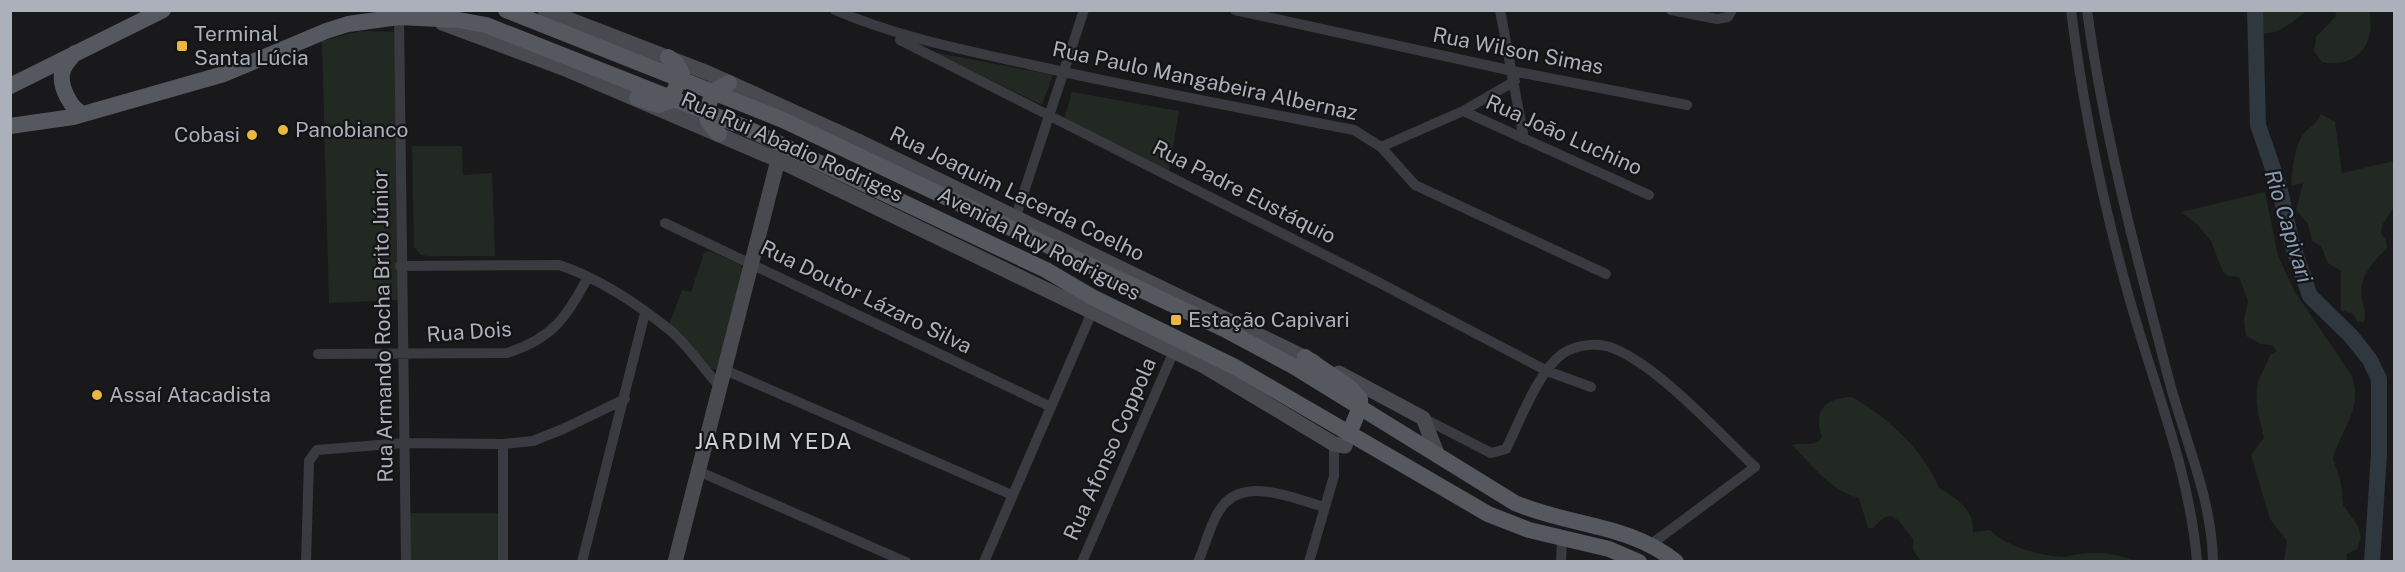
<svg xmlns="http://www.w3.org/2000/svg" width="2405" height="572" font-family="'Public Sans',sans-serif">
<rect width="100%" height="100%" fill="#19191b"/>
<path fill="#212922" d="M2254,11V10L2307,11C2290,23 2278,37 2256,33Z
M2335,11H2369C2377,44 2356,69 2322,62L2314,51L2316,37L2336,16Z
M360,31L399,32L401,300L329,303L322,41Z
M933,52L1053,75L1042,105Z
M1072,92L1179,111L1168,177L1062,126Z
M2321,114L2335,122L2342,173L2394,161V207L2382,225L2381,233L2386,240L2387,248C2373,262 2358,277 2362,298C2363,307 2367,313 2364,322H2358L2353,314L2341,310V271L2328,263L2321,246L2312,241L2308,224L2296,210L2303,183L2291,186C2292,171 2294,147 2303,135C2311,125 2314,127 2321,114Z
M412,146H462L463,175L492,173L495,256H428L421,255L414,247Z
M2265,192L2278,256L2295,292L2352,376C2363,410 2341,428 2333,459L2341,483L2343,505L2358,526L2361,538L2357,549L2347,554L2346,561H2284L2287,541L2270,519L2251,455L2264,438C2260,421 2252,393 2260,377C2264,369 2267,363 2270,355L2277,351L2272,345L2261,344L2246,336L2244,320L2248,301L2239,277L2229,276L2223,272L2211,241L2197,224L2181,212Z
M709,251L739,264L743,269L717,370L710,368L704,359L669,325L682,290L691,292L704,253Z
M1852,397C1888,418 1923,449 1939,488C1957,498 1974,510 1973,532L1990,530C2007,547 2038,555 2062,557C2068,557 2074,554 2080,554C2099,551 2117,554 2135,561H1921L1913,550V539L1898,520L1890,516L1883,518L1873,528H1868L1859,498C1830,490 1813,466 1792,445C1803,441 1815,449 1822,437C1812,410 1826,398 1852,397Z
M407,513H501L502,561H408Z"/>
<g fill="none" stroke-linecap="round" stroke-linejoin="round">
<path stroke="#2f373f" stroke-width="16" d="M2255,10L2258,125L2279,186L2292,244L2310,296L2351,336L2370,360L2379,379V454L2372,562"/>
<path stroke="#3a3b40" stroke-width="10" d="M835,10C898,37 964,50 1032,65C1139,89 1246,109 1354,130L1381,147L1415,185L1606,274
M1235,10L1513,71L1687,105
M1500,10L1524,139
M1671,10L1717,19L1728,17L1732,10
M2071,10C2083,106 2103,204 2129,297C2153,384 2190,471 2197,562
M2087,10C2104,136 2137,258 2169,380C2185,441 2212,498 2213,562
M399,17L406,562
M900,40L1376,281L1547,371L1591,387
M1463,111L1649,195
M1381,147L1463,111L1515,81
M1016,216L1084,10
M665,223L1051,407
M400,266L559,265C598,278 639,305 671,331C689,347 704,369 720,387
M318,354L507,353C552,339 567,317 588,277
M725,370L1012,495
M1423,418L1491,453L1506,449C1520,421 1538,372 1562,354C1576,344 1599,342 1615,349C1660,368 1718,432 1755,467L1650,545
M698,471L906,562
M306,562L309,461L317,450L404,443L503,444L533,441L563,429L625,399
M503,562V444
M582,562L645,313
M984,562L1092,312
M1082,562L1174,351
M1198,562C1206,544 1212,516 1226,502C1252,478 1297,500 1325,507
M1309,562L1334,476V444
M1561,562L1562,539"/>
<path stroke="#484a50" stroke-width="15" d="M545,10L708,73L856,140L1314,362
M442,23L568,70L778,160L1204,366L1334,444L1345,446L1349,434
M1339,373L1423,418L1438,456
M675,562L778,160"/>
<path stroke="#56585f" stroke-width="16" d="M506,10L783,120L1224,329L1293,366L1515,503C1568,526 1630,524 1676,562
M75,53C70,59 63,66 62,74C60,87 71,110 84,114
M10,86L163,10
M637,98L658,105L670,101L682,73L676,63L668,57
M10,126L73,117L224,74L326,31L348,24L399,17L459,20L486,25L744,127L1046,270L1092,297L1235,367L1488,514L1529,530L1609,549L1639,562
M719,134C700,117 706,112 714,91L729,83
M1305,357L1349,387L1360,399V407L1349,434"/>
</g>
<g fill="#eab742" stroke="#141416" stroke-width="2">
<rect x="176" y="40" width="12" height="12" rx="3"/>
<circle cx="283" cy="130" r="6"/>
<circle cx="252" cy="135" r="6"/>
<rect x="1170" y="314" width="12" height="12" rx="3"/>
<circle cx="97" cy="395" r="6"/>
</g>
<g text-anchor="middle" stroke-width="4.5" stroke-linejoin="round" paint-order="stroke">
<g font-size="21" fill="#acb0ba" stroke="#141416" text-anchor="start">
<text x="194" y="41">Terminal<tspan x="194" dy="24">Santa Lúcia</tspan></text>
<text x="295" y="137">Panobianco</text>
<text x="240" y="142" text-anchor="end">Cobasi</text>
<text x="1188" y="327">Estação Capivari</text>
<text x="109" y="402">Assaí Atacadista</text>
</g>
<g font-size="21" fill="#acb0ba" stroke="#141416">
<text transform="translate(1518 51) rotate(11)" y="7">Rua Wilson Simas</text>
<text transform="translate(1205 81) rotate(12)" y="7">Rua Paulo Mangabeira Albernaz</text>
<text transform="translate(1564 135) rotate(24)" y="7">Rua João Luchino</text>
<text transform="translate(792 147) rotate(24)" y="7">Rua Rui Abadio Rodriges</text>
<text transform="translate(1244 192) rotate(27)" y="7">Rua Padre Eustáquio</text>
<text transform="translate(1017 194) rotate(26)" y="7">Rua Joaquim Lacerda Coelho</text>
<text transform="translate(1039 244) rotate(27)" y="7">Avenida Ruy Rodrigues</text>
<text transform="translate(866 297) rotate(26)" y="7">Rua Doutor Lázaro Silva</text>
<text transform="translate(383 326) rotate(-91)" y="7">Rua Armando Rocha Brito Júnior</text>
<text transform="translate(469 332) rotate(-4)" y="7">Rua Dois</text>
<text transform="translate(1110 449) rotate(-66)" y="7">Rua Afonso Coppola</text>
</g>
<g font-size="22" font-style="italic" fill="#859cb3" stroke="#141416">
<text transform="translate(2289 226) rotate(73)" y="8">Rio Capivari</text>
</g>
<g font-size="22" letter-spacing="1.5" fill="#cdcfd6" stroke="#141416">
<text x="774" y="449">JARDIM YEDA</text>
</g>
</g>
<rect width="2405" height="572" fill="none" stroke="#acb0ba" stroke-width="24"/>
</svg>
